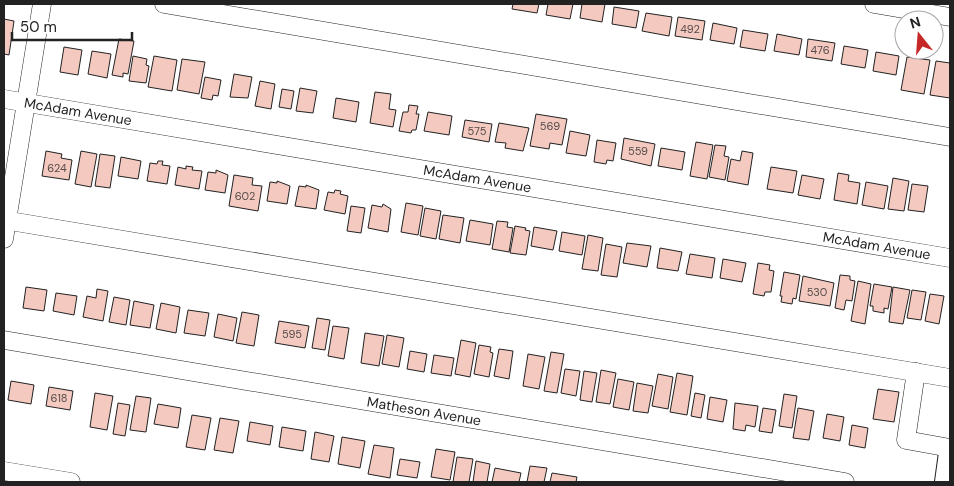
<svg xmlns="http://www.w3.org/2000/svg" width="954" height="486" font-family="'DM Sans',sans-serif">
<rect width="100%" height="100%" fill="#fff"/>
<path fill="#f3c9c0" stroke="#222" d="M513,4H539L537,13L512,9Z
M548,4H573L570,19L546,15Z
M582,4H605L602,22L580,18Z
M614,7L639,11L636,28L612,24Z
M646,13L672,17L669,36L642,31Z
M678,17L705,21L702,40L675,36Z
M4,19L14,21L9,55L4,54Z
M713,23L737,28L734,44L710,40Z
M743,30L768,34L765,51L740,47Z
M777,34L802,39L799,55L774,51Z
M119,39L134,41L128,74L123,73V77L112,75Z
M808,39L835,43L832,61L806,57Z
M844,46L868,50L865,68L841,64Z
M64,47L82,50L78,75L60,72Z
M92,51L111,54L107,78L88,74Z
M876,52L899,56L896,75L873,71Z
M133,56L147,59L146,65L149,66L146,83L129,81Z
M154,56L177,60L172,91L148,87Z
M907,57L930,60L924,94L901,90Z
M182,59L205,62L199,94L177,90Z
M936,61L950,63V98L930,95Z
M234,74L252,77L248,98L230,97Z
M205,77L221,80L218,96L213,95L212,100L201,98Z
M260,81L275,84L271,109L255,106Z
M300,88L317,91L313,113L296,111Z
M282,89L294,91L291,109L279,107Z
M375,92L391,94L389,109L396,110L393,127L370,123Z
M336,98L359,102L356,122L333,118Z
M409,105L418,106L416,114H419L416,130H412L411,133L399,131L403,112H408Z
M428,112L452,116L449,135L424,131Z
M536,114L567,119L562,145L550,143L549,149L530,146Z
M465,120L492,124L489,142L462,137Z
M499,123L529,128L523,151L505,148L506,143L495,142Z
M570,131L590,135L586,156L566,153Z
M624,138L655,144L651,166L621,159Z
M597,140L616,143L613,161L607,160L606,164L594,162Z
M696,142L713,145L707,179L690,176Z
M715,145L726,146L724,156L729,157L725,180L709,177Z
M661,148L685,152L682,170L658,166Z
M46,151L62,154L61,158L72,160L69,180L42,176Z
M81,151L97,154L91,187L75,184Z
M742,151L753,153L748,185L727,181L731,159L740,161Z
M100,154L115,156L110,188L95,186Z
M121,157L141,161L138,179L118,176Z
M158,161H163L162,165L170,166L167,184L147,181L150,163L157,164Z
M186,166L193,167L192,170L202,171L199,189L175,185L178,167L186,169Z
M771,167L797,171L793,193L767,189Z
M216,170L228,175L225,193L205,190L208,172L216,173Z
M838,173L849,175L848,181L860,183L857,204L834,200Z
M234,175L253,178L252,185L262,186L258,211L229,206Z
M802,175L824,179L820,199L798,195Z
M893,178L909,181L904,211L888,209Z
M277,181L290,186L287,204L267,201L270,182L277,183Z
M866,182L888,186L884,209L862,205Z
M912,184L928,186L924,212L908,210Z
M306,185L319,190L316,209L295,206L299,186L306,187Z
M335,190L341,191L340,194L348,196L345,214L324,210L328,192L334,193Z
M406,203L423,206L418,235L401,232Z
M383,204L391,209L388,232L368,228L372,205L382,207Z
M351,206L365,208L361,233L347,231Z
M425,208L441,211L436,239L420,236Z
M443,215L464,218L460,243L439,239Z
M470,220L493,224L490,245L466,241Z
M497,221L508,222L507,227L513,228L509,252L492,249Z
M515,226L526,228L525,230L530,231L526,255L510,253Z
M534,227L557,231L553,250L531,246Z
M562,232L585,236L582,255L559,251Z
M588,235L603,238L598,271L582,269Z
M627,243L651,246L647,267L623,263Z
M606,244L622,247L617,277L601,275Z
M660,248L682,252L678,271L657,268Z
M690,254L715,258L712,278L686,274Z
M723,259L746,263L742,282L720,278Z
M758,263L770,265L769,270L774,271L771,292H765L764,296L753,294Z
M784,272L800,275L796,299L793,298L792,304L781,302L782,296H780Z
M840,275L850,276V280L855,281L852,301L846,300L844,310L835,308Z
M803,276L834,283L830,306L799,301Z
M858,281L871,284L865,324L851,321Z
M874,284L892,287L888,309L884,308V313L873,311V306H870Z
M26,287L47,290L44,311L23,308Z
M893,287L910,290L903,324L889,322Z
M97,289L108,291L103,321L83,317L87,296L96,298Z
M912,290L926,292L921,320L907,318Z
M56,293L77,296L74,315L53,311Z
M930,294L944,296L939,324L925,321Z
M114,297L130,300L126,325L109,322Z
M134,301L154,305L150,328L130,325Z
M161,303L180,307L176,333L156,329Z
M188,310L209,313L205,336L184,333Z
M242,312L259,315L254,346L236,343Z
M218,314L237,318L233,341L214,337Z
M317,318L330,320L325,350L312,348Z
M279,321L309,326L305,348L275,343Z
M333,326L349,328L344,359L328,356Z
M365,333L384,336L379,366L361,363Z
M387,335L404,338L399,367L382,364Z
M461,340L476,343L470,377L455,374Z
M479,345L491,347L490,352L493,353L489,377L474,374Z
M499,349L513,351L509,379L494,376Z
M410,351L427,354L424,372L407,369Z
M551,352L564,354L557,393L544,391Z
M528,354L545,357L539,389L523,386Z
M434,355L454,358L451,376L431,373Z
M565,369L580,371L576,396L561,393Z
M601,370L616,373L610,404L596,402Z
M584,371L597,373L592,402L580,400Z
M677,373L693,376L687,415L670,412Z
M658,374L673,377L668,409L652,406Z
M618,379L634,382L629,410L613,407Z
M11,381L34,385L31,404L8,400Z
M637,383L653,386L648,413L633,411Z
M49,387L73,391L70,410L46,406Z
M878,389L899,392L894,422L873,419Z
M95,393L113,396L107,430L90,427Z
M695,393L705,395L701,418L691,416Z
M784,394L797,396L792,428L779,426Z
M136,396L151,398L146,432L130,430Z
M710,397L727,400L723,422L707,419Z
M118,403L130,405L125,436L113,434Z
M735,403L758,406L755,427L746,425L745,431L733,429Z
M158,404L181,408L178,428L154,424Z
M763,408L776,410L772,433L759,431Z
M798,408L814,411L809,440L793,438Z
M827,414L844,417L840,441L823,438Z
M192,415L211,418L205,450L186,447Z
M220,418L239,421L233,453L214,450Z
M250,422L273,426L270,445L247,441Z
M852,425L868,428L865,448L849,445Z
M282,427L306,431L303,451L279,447Z
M315,432L334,436L329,462L311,459Z
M342,437L365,441L360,468L338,464Z
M374,445L394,448L390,478L368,474Z
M436,449L455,452L450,480L431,477Z
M457,457L473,459L469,482H453Z
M400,459L420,462L417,478L397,475Z
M476,461L490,464L487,482H473Z
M530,466L547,468L544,482H527Z
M495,468L521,473L519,482H492Z
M552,473L577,477L576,482H550Z"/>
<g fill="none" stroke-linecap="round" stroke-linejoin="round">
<defs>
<g id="minor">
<path d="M164,4L950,137"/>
<path d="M874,4L950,17"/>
<path id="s1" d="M4,99L950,258"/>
<path d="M4,220L950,378"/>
<path d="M4,239L42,4"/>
<path id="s2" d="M4,340L845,482"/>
<path d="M916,372L906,440L950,448"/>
<path d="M4,471L71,482"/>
</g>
<path id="major" d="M946,482L950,453"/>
</defs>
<use href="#minor" stroke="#222" stroke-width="19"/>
<use href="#major" stroke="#222" stroke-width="24"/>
<use href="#minor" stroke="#fff" stroke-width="18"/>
<use href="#major" stroke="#fff" stroke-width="22"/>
</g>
<g text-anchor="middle" stroke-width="4" stroke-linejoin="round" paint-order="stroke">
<g font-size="11" fill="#564c4a">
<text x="690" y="33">492</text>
<text x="820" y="54">476</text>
<text x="550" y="130">569</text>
<text x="477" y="135">575</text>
<text x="638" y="155">559</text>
<text x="57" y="172">624</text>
<text x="245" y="200">602</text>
<text x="817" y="296">530</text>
<text x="292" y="338">595</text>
<text x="59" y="402">618</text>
</g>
<g font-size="14" fill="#222" stroke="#fff">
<text dy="5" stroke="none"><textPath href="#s1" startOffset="75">McAdam Avenue</textPath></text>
<text dy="5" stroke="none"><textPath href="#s1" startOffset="480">McAdam Avenue</textPath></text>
<text dy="5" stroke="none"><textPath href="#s1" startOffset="885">McAdam Avenue</textPath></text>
<text dy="5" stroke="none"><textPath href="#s2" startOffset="426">Matheson Avenue</textPath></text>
</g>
</g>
<rect width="954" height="486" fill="none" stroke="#222222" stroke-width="10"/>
<g transform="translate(919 35) rotate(343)"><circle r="24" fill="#ffffff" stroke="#a7a7a7"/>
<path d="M0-4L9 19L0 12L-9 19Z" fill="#c62828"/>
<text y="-8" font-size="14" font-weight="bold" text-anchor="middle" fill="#222222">N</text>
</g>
<path d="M12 32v8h120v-8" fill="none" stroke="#222222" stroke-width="2.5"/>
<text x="20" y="32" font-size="15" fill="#222222" stroke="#ffffff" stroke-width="4" paint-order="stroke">50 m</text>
</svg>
